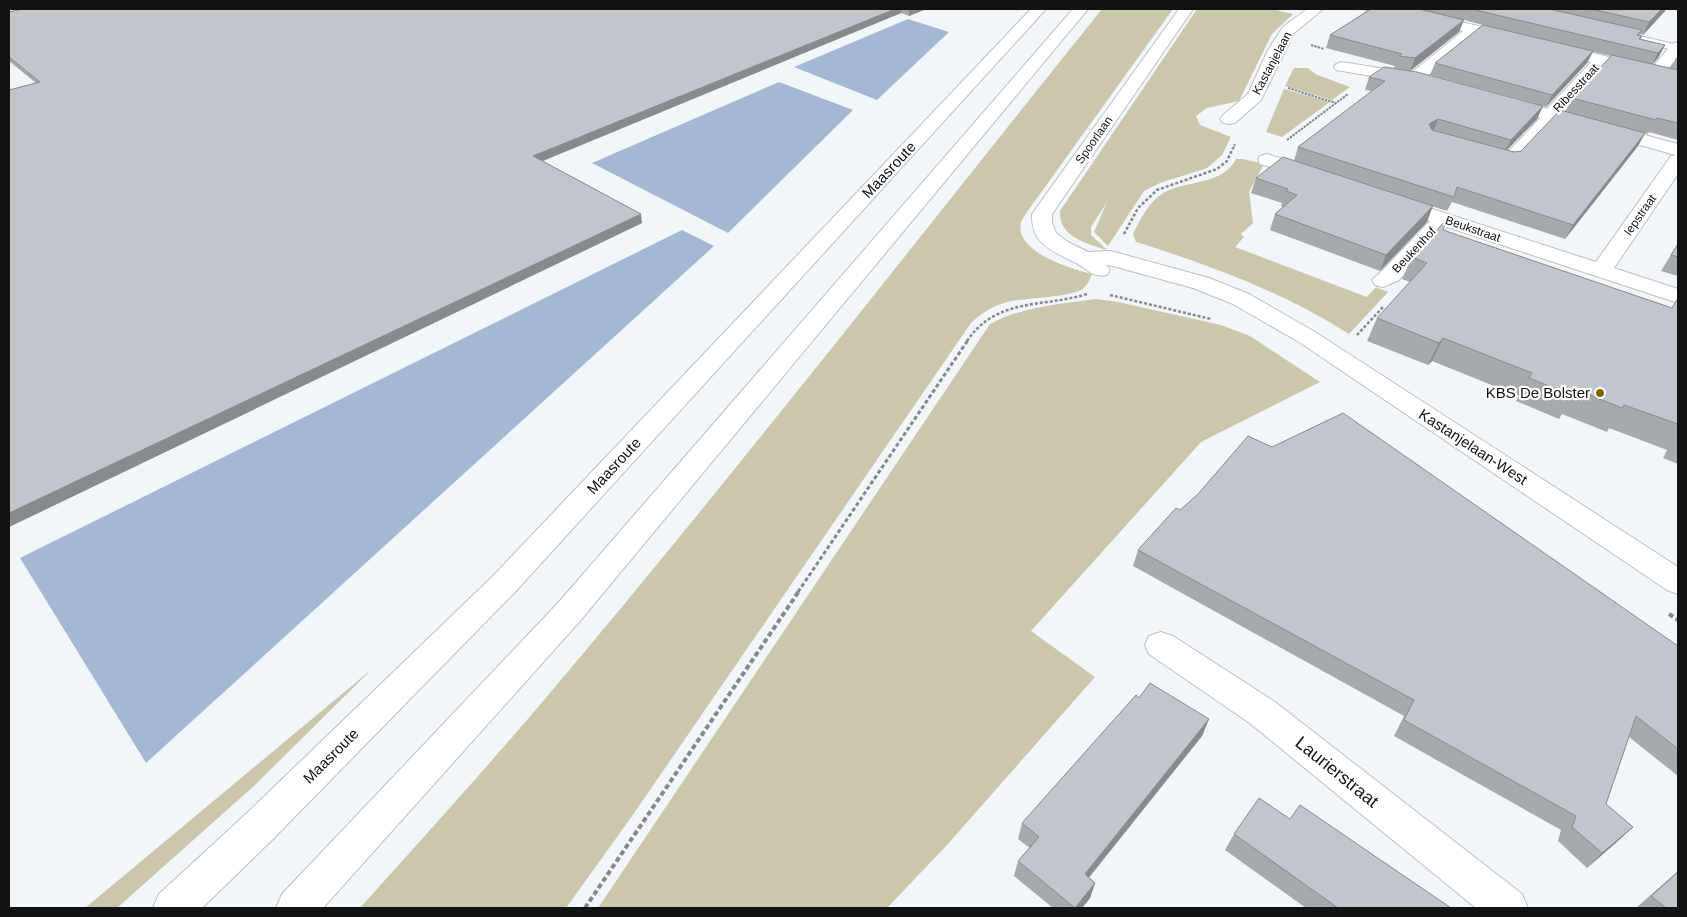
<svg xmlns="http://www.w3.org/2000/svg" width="1687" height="917" font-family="Arial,sans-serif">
<rect width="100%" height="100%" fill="#f1f6fb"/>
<path fill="#ccc6ab" d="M1102,9H1173L1027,212C1025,215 1022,219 1021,222C1013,252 1072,269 1092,274C1090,279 1088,284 1084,288C1074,297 1027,298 1012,301C995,304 983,312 971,323L630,819L566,908H360C420,841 480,775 539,706C732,478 915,242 1102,9Z
M1197,9H1272L1293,14L1272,34L1239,101L1207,108L1196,116L1200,125L1231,137L1222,155L1207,168L1160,183L1144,191L1108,246L1094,232L1107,202L1091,227V235L1107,250C1088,244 1058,237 1060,211Z
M1294,68H1308L1315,74L1350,87L1332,100L1285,86Z
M1284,89L1330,102L1282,137L1266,132Z
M1236,159H1243L1264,164L1249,192L1253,223L1241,234L1244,237L1235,247L1367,297L1376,287L1388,292L1349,334C1283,292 1210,265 1136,242L1133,234C1141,218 1148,203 1163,193C1185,180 1222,186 1236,159Z
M1096,299L1118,302L1221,325L1250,336L1320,382L1201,442L1031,631L1095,677L947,845L887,908H598L990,324C1021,307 1060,304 1096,299Z
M372,669L255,785L117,908H85Z"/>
<path fill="#a4b9d1" d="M908,19L949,32L877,100L794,67Z
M779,82L853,110L728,233L592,163Z
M682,230L714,246L146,763L20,558Z"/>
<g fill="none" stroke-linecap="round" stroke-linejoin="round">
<defs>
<path id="lane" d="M1614,30L1678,45V51L1610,35L1608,33Z
M1551,111L1557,115L1556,118L1513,163C1505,165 1492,162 1487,156L1489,153L1494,152L1505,155L1546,112Z"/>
<path id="street" d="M1307,9H1323L1294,33L1261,100L1235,123L1229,124L1223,123L1220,119L1223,115L1248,94L1268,50L1283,27Z
M1385,9H1409L1519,36L1522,39L1519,42L1514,44L1477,35L1420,82L1414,83L1336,70L1334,67L1336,64L1342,62L1411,73L1463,31L1387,12Z
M1678,42V57L1666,71L1678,74V84L1605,66L1563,113L1678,144V174L1614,268L1678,289V303L1447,227L1399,280L1383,287L1375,285L1372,280L1383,270L1430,221L1388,207L1385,203L1388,199L1395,197L1596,262L1671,156L1676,155L1498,106L1495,102L1498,98L1504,97L1547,109L1591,62L1547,51L1545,48L1547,45L1553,43L1652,68L1672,44Z
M1267,154L1319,170L1322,174L1319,178L1312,180L1260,164L1258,160L1260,156Z
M1161,632L1173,636L1275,702L1522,894L1528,908H1476L1251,724L1149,654L1145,645L1149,636Z"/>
<path id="secondary" d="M1179,9H1193L1052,214V223L1056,233L1068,242L1088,252L1110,251L1118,253L1209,278L1249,294L1315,332L1678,567V594L1667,590L1299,342L1233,304L1193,288L1109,265H1106L1110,270L1107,275C1092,278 1088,269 1076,263C1053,251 1031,245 1032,214Z"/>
<path id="highway" d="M1031,9H1046L515,592L273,839L202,908H153L159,894L247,813L493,576Z
M1073,9H1088L580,621L323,908H276L282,894L558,603Z"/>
</defs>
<use href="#lane" stroke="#bcc0c6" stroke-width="2"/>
<use href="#street" stroke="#bcc0c6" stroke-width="2"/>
<use href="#secondary" stroke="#bcc0c6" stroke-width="2"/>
<use href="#highway" stroke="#bcc0c6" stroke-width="2"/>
<path stroke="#85888c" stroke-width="2" stroke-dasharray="2.5 1" stroke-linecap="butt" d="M1311,45L1324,49
M1288,88L1336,103
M1287,140L1348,94
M1233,149L1235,144"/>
<path stroke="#85888c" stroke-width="2.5" stroke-dasharray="3 2" stroke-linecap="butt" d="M1124,234L1138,208L1157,190L1217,169L1227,161L1233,148
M1110,295L1211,319
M1357,335L1384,306
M967,341C997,297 1042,308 1087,294"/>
<path stroke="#85888c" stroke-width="3" stroke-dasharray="4 2.5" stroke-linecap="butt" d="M798,592L968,340"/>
<path stroke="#85888c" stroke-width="4" stroke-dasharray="5 3" stroke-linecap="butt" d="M1669,614L1678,620
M585,908L799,591"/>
<use href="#lane" fill="#fff" fill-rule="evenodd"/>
<use href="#street" fill="#fff" fill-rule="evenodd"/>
<use href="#secondary" fill="#fff" fill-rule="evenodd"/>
<use href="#highway" fill="#fff" fill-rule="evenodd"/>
</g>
<path fill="#a6aaaf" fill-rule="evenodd" d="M23,9H926L909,16L901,13L543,161L642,223L9,527V90L36,83L9,61V12Z
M1357,9H1666L1665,11L1643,35L1640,34L1639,35L1642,36L1641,39L1665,45L1658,58L1653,64L1670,68L1678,55V140L1649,132L1648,134L1645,133L1638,146L1565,239L1452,202L1447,211L1294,161L1298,147L1372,91L1365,90L1369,77L1537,104L1430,75L1435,63L1483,25L1464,20L1459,32L1410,71L1394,68L1395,66L1326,48L1330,35L1367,11ZM1593,52L1611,56L1572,98L1565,112L1521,151L1514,152L1507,150L1537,119L1543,106L1546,107L1587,63Z
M1256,178L1427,222L1380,271L1270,230L1275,214L1283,207L1281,206L1282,203L1251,193Z
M1443,230L1672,308L1678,298V464L1663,458L1667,450L1609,428L1607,432L1562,414L1559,419L1516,401L1519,396L1432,361L1428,365L1367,341L1377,318L1410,282L1402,279L1412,257Z
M1678,243V276L1661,271Z
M1180,510L1678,646V776L1629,737L1606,804L1633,827L1587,868L1558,841L1561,830L1394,736L1404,716L1133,566L1138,550Z
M1139,698L1209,719L1202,736L1089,878L1095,883L1090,898L1082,908H1053L1014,876L1018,861L1030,848L1018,839L1022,823Z
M1290,819L1451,908H1306L1225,850L1234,834Z
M1678,871V908H1636Z"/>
<path fill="#878b8f" d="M895,9H902L901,13L535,164L533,156Z
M909,9H926L909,16Z
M1662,9H1666L1665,11L1643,35L1649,22Z
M1464,20L1459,32L1410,71L1415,58Z
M1665,45L1658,58L1651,66L1658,53Z
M1593,51L1587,63L1546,107L1552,95Z
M1543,106L1537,119L1504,153L1511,140Z
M1438,119L1433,132L1429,124Z
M1645,133L1638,146L1565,239L1573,225Z
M1433,206L1427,222L1380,271L1386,255Z
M641,214L642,223L9,527V513Z
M1443,338L1432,361L1428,365L1439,343Z
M1209,719L1202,736L1079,889L1085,874Z
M1633,827L1617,842L1587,868L1602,853Z
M1095,883L1090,898L1082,908H1075Z"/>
<path fill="#c1c6cc" stroke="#878b8f" d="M23,9H895L533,156L641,214L9,513V90L40,82L9,57V12Z
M1371,9H1419L1464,20L1415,58L1399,56L1402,54L1330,35Z
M1471,9H1549L1642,30L1637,35L1642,36L1639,39L1665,45L1658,53Z
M1591,9H1662L1649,22Z
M1483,25L1593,51L1552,95L1435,63Z
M1612,55L1678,70V123L1657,118L1656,120L1572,98Z
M1384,67L1417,72L1543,106L1511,140L1438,119L1429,124L1432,130L1514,152L1521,151L1560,110L1645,133L1573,225L1457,187L1454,197L1298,147L1385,81L1369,77Z
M1283,157L1433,206L1386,255L1275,214L1297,195L1286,191L1288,189L1256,178Z
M1447,219L1443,230L1672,308L1678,298V424L1624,405L1622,408L1577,390L1574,396L1529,378L1532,373L1443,338L1439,343L1377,318L1427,263L1412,257Z
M1678,244V257L1671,255Z
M1343,413L1678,646V749L1636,716L1606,804L1633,827L1602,853L1572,827L1576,816L1404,720L1414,700L1138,550L1176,508L1180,510L1198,494L1248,436L1272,447Z
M1150,683L1209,719L1085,874L1095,883L1075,908L1018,861L1039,837L1022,823L1136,695L1139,698Z
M1259,798L1290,819L1300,805L1451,908H1338L1234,834Z
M1678,872V908H1666L1651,896Z"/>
<circle fill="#7c6800" stroke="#fff" stroke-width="2" cx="1600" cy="393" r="5"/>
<g text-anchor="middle" stroke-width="4.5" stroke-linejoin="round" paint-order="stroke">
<g font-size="12" fill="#101214" stroke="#fff">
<text transform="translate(1272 63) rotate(-62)" y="4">Kastanjelaan</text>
<text transform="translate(1576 88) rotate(-47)" y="4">Ribesstraat</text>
<text transform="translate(1094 140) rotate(-55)" y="4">Spoorlaan</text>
<text transform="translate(1640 215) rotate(-55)" y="4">Iepstraat</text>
<text transform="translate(1473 229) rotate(19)" y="4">Beukstraat</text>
<text transform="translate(1414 250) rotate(-47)" y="4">Beukenhof</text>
</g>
<g font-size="15" fill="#101214" stroke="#fff">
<text transform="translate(889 170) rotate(-47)" y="5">Maasroute</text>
<text transform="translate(1473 447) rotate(33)" y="5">Kastanjelaan-West</text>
<text transform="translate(614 466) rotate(-47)" y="5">Maasroute</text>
<text transform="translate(331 756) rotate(-45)" y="5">Maasroute</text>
</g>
<g font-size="15" fill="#101214" stroke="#fff" text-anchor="end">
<text x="1590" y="398">KBS De Bolster</text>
</g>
<g font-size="18" fill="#101214" stroke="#fff">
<text transform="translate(1337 772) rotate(39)" y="6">Laurierstraat</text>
</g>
</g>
<rect width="1687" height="917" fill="none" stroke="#101214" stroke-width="20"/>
</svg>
